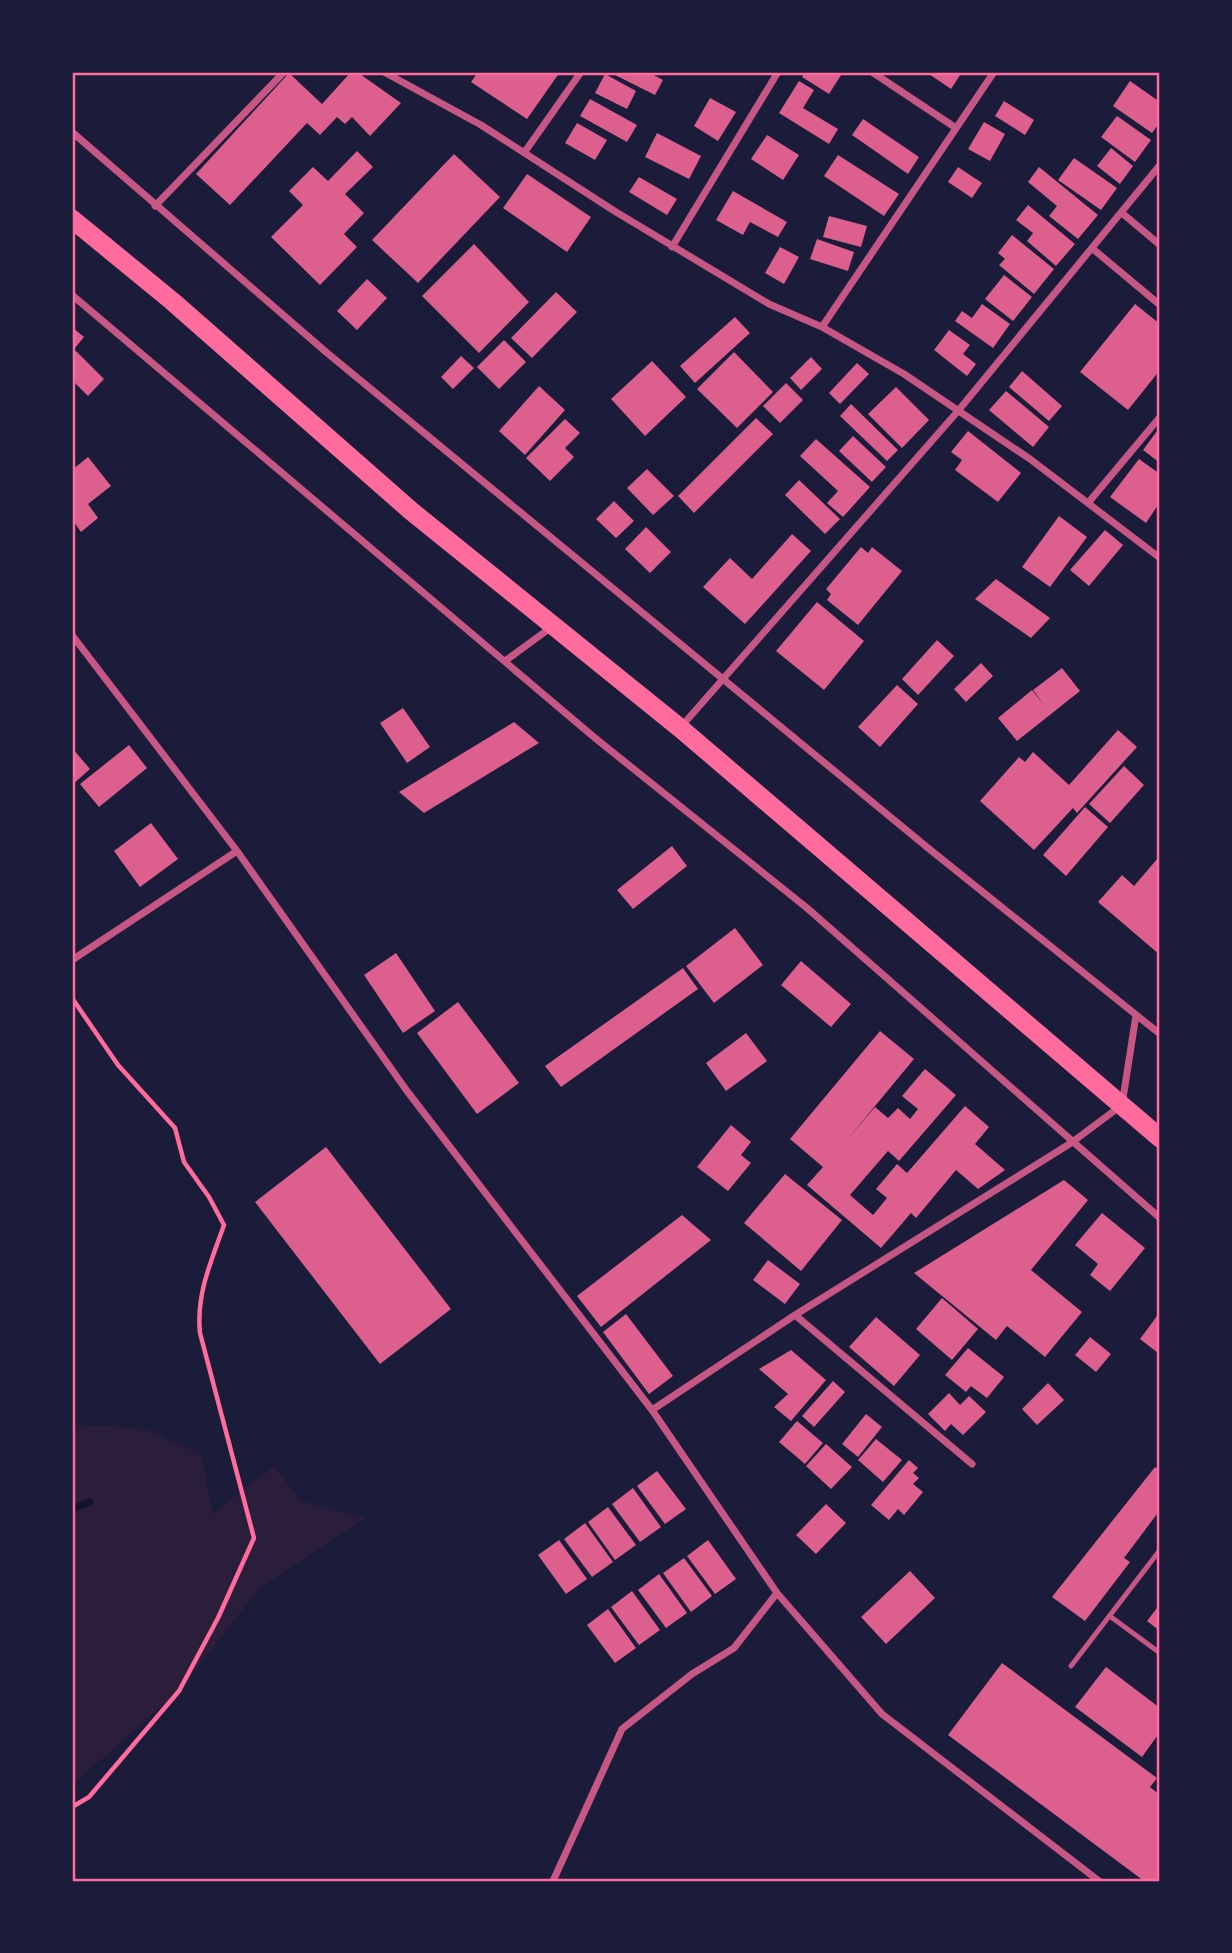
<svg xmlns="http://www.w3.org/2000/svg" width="1232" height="1953" font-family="'Libre Baskerville',serif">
<rect width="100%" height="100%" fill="#1b1b3a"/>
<path fill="#2a1e3b" d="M72,1424L144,1429L201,1454L213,1513L274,1466L301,1501L366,1518L259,1589L179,1691L72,1785Z"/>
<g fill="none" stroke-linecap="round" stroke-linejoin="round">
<path stroke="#12122b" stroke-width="7" d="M72,1509L90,1502"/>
</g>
<path fill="#dd5f8e" d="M351,72H357L401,103L370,136L352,117L345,124L337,117L320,135L307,123L230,205L196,174L289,73L322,104Z
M478,72H560L527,119L471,82Z
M609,72H648L663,80L655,95Z
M805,72H843L829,94L802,77Z
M926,72H962L951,89Z
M605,74L636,91L627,109L595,93Z
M799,81L814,90L803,108L838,129L829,144L779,113Z
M1130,81L1160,102V122L1152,133L1113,106Z
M710,98L736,112L718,141L694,126Z
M590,99L637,125L627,142L580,116Z
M1004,101L1034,120L1025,135L995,116Z
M1117,116L1151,140L1135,162L1101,137Z
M863,119L919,157L908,174L852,135Z
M984,122L1005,134L990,161L968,149Z
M577,123L607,140L595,160L565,143Z
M657,133L701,156L689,179L645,157Z
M767,135L799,155L783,180L751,159Z
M1111,148L1133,166L1120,184L1097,166Z
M357,151L373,167L345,194L364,213L344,234L357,247L320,285L271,237L303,205L289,191L313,167L328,181Z
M454,154L500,197L418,283L372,240Z
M838,155L899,194L884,216L824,176Z
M1074,158L1117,188L1101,210L1058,180Z
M958,167L982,183L972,198L948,182Z
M1039,167L1098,215L1078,239L1049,216L1057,206L1028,182Z
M527,174L591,217L567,252L503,208Z
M639,177L677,199L667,215L629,192Z
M733,191L787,222L778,237L750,222L743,235L716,220Z
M1028,205L1075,244L1056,266L1027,241L1033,233L1016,220Z
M829,216L867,226L861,247L823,237Z
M1012,235L1054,269L1034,294L999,265L1005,259L998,253Z
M817,239L854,252L848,271L810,259Z
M474,244L529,302L479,353L422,296Z
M780,247L799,257L784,284L765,273Z
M1004,275L1032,297L1013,321L985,299Z
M367,279L387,298L357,330L337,311Z
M556,292L577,312L532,358L511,338Z
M982,304L1010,324L993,348L955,321L962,311L972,318Z
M1135,304L1160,324V370L1128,410L1080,372Z
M735,317L750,333L695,383L680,366Z
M72,327L84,337L74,349L72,347Z
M949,330L970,345L963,354L976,364L967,376L934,350Z
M504,340L526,362L499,389L477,367Z
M76,351L104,379L88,396L72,380V355Z
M734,352L773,392L737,428L697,389Z
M461,356L474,368L453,389L441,377Z
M811,357L822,369L801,390L790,378Z
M652,361L686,397L645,436L611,399Z
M857,363L869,374L840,404L829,393Z
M1022,371L1062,406L1049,421L1009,387Z
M786,383L803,400L780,423L763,406Z
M539,386L565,410L525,455L499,431Z
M896,387L929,420L902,448L868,414Z
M1006,391L1049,427L1033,447L989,410Z
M851,404L898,450L887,461L840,416Z
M756,418L773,434L694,513L678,496Z
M565,419L580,433L565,448L574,457L550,481L526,458Z
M1160,427V463L1143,450Z
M968,431L1021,473L998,502L955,470L962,460L951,452Z
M853,436L886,467L872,482L839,451Z
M816,439L870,487L843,517L827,503L838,491L800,456Z
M88,457L111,486L88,504L98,518L81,532L72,519V470Z
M1139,459L1160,474V502L1146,523L1110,497Z
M647,469L674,496L653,515L627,488Z
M799,480L840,519L825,534L785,495Z
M614,501L634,521L616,538L596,519Z
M1059,516L1087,537L1050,587L1022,567Z
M646,527L671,552L650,573L625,549Z
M1105,530L1123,545L1089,586L1070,570Z
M792,534L811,551L745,624L703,587L730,558L752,579Z
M861,547L868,553L872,547L902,571L858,625L827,600L831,594L826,589Z
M996,579L1050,618L1031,638L975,599Z
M817,602L864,641L824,690L776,651Z
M937,640L954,656L918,695L902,679Z
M981,663L993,676L966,702L954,689Z
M1062,668L1080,691L1017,741L998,718L1032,690L1044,705L1033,690Z
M897,685L918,704L880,747L858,727Z
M403,708L430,747L407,763L380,723Z
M514,722L539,743L424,813L399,792Z
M1118,730L1137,747L1077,813L1073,808L1034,850L980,801L1019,757L1025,762L1033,752L1069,785Z
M129,745L147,768L99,807L80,784Z
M72,748L90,769L72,785Z
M1124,766L1144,785L1110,823L1089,804Z
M1085,807L1108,827L1066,876L1043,855Z
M151,823L178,859L140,887L114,851Z
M672,846L687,866L633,909L617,890Z
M1158,858L1160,860V955L1098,902L1122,875L1134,886Z
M735,928L763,965L714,1003L686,966Z
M396,953L435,1011L403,1033L364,975Z
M801,961L851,1004L831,1027L781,985Z
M683,968L698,989L561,1087L545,1066Z
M458,1002L519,1083L477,1114L417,1033Z
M880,1031L914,1059L846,1141L875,1107L888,1118L898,1108L910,1119L918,1109L902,1096L925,1069L956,1095L899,1161L888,1151L850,1195L873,1215L887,1198L876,1189L897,1164L907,1173L965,1106L989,1127L975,1144L1005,1170L978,1189L956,1170L916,1218L911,1213L881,1248L807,1185L823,1167L790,1139Z
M746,1033L767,1061L726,1091L706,1063Z
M731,1125L751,1142L741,1155L751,1163L728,1191L697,1167Z
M326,1147L451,1309L380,1364L255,1202Z
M785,1174L842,1220L801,1271L744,1223Z
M1064,1180L1088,1200L1031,1270L1082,1312L1045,1357L1007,1326L996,1340L914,1273Z
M1102,1213L1145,1248L1110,1291L1090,1275L1098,1264L1075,1245Z
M682,1215L711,1240L601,1327L577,1296Z
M768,1260L800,1284L785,1304L753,1280Z
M942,1298L978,1329L952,1360L916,1329Z
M1160,1312V1350L1158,1353L1140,1339Z
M626,1314L673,1376L649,1394L603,1332Z
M876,1317L920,1355L894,1386L849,1347Z
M1090,1337L1111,1354L1096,1372L1075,1355Z
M968,1348L1004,1377L987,1398L971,1386L966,1392L945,1375Z
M791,1350L826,1380L791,1421L774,1407L788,1394L759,1369Z
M833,1381L845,1392L814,1427L802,1416Z
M1048,1383L1064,1400L1037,1425L1022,1409Z
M949,1393L960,1405L969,1396L986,1412L963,1435L951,1424L945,1431L928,1414Z
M866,1414L882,1427L858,1457L842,1444Z
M797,1421L823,1443L805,1464L779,1442Z
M876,1439L902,1460L883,1482L858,1460Z
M826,1444L852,1467L831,1489L806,1466Z
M909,1460L918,1468L913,1473L919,1478L913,1484L923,1492L904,1515L898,1509L889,1520L871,1505Z
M1155,1467L1160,1471V1510L1124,1558L1130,1562L1085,1621L1052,1597Z
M657,1471L686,1509L665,1524L637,1486Z
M633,1488L661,1527L640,1542L612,1504Z
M826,1504L846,1523L816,1554L796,1535Z
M608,1507L636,1545L615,1560L588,1522Z
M585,1523L613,1562L592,1577L564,1539Z
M559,1540L587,1579L566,1594L538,1555Z
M708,1540L736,1579L715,1594L687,1556Z
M684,1558L712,1596L691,1612L663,1573Z
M910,1571L935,1598L886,1644L861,1617Z
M659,1574L687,1613L666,1628L638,1590Z
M632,1591L660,1630L639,1645L611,1607Z
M1160,1604V1631L1147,1621Z
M608,1609L636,1648L615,1663L587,1625Z
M1002,1663L1157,1778L1150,1787L1160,1795V1881H1144L948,1735Z
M1106,1667L1160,1708V1732L1142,1757L1075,1707Z"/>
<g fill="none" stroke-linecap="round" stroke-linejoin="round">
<path stroke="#ff6b9d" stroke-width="4.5" d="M72,998L118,1065L175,1128L184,1162L209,1197L224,1225C211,1262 196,1294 200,1333L254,1538L218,1618L179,1691L89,1797L72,1807"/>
<path stroke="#c65784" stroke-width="5" d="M1111,1617L1160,1653
M1071,1666L1160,1550"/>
<path stroke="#c65784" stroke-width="7" d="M384,72L481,125L616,212L769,304L822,327L904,374L1030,459L1160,558
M872,72L956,128
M72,132L326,352L928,848L1160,1034
M524,153L581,72
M155,206L284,72
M1122,213L1160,245
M672,247L778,72
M1093,249L1160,305
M72,295L595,738L807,908L1160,1218
M822,327L994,72
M1088,503L1160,417
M72,635L237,851L407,1091L652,1410L777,1593L882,1714L1099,1881
M505,661L553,626
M680,728L958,411L1160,165
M72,960L237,851
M795,1315L972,1464
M652,1410L795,1315L1071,1143L1122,1105L1136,1015
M553,1881L622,1729L692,1674L734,1648L777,1593"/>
<path stroke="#ff6b9d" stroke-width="19" d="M72,219L172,301L410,510L680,728L1160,1138"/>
</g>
<rect width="1232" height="1953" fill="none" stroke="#1b1b3a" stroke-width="147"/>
<rect x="74" y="74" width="1084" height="1806" fill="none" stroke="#ff6b9d" stroke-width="2.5"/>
</svg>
